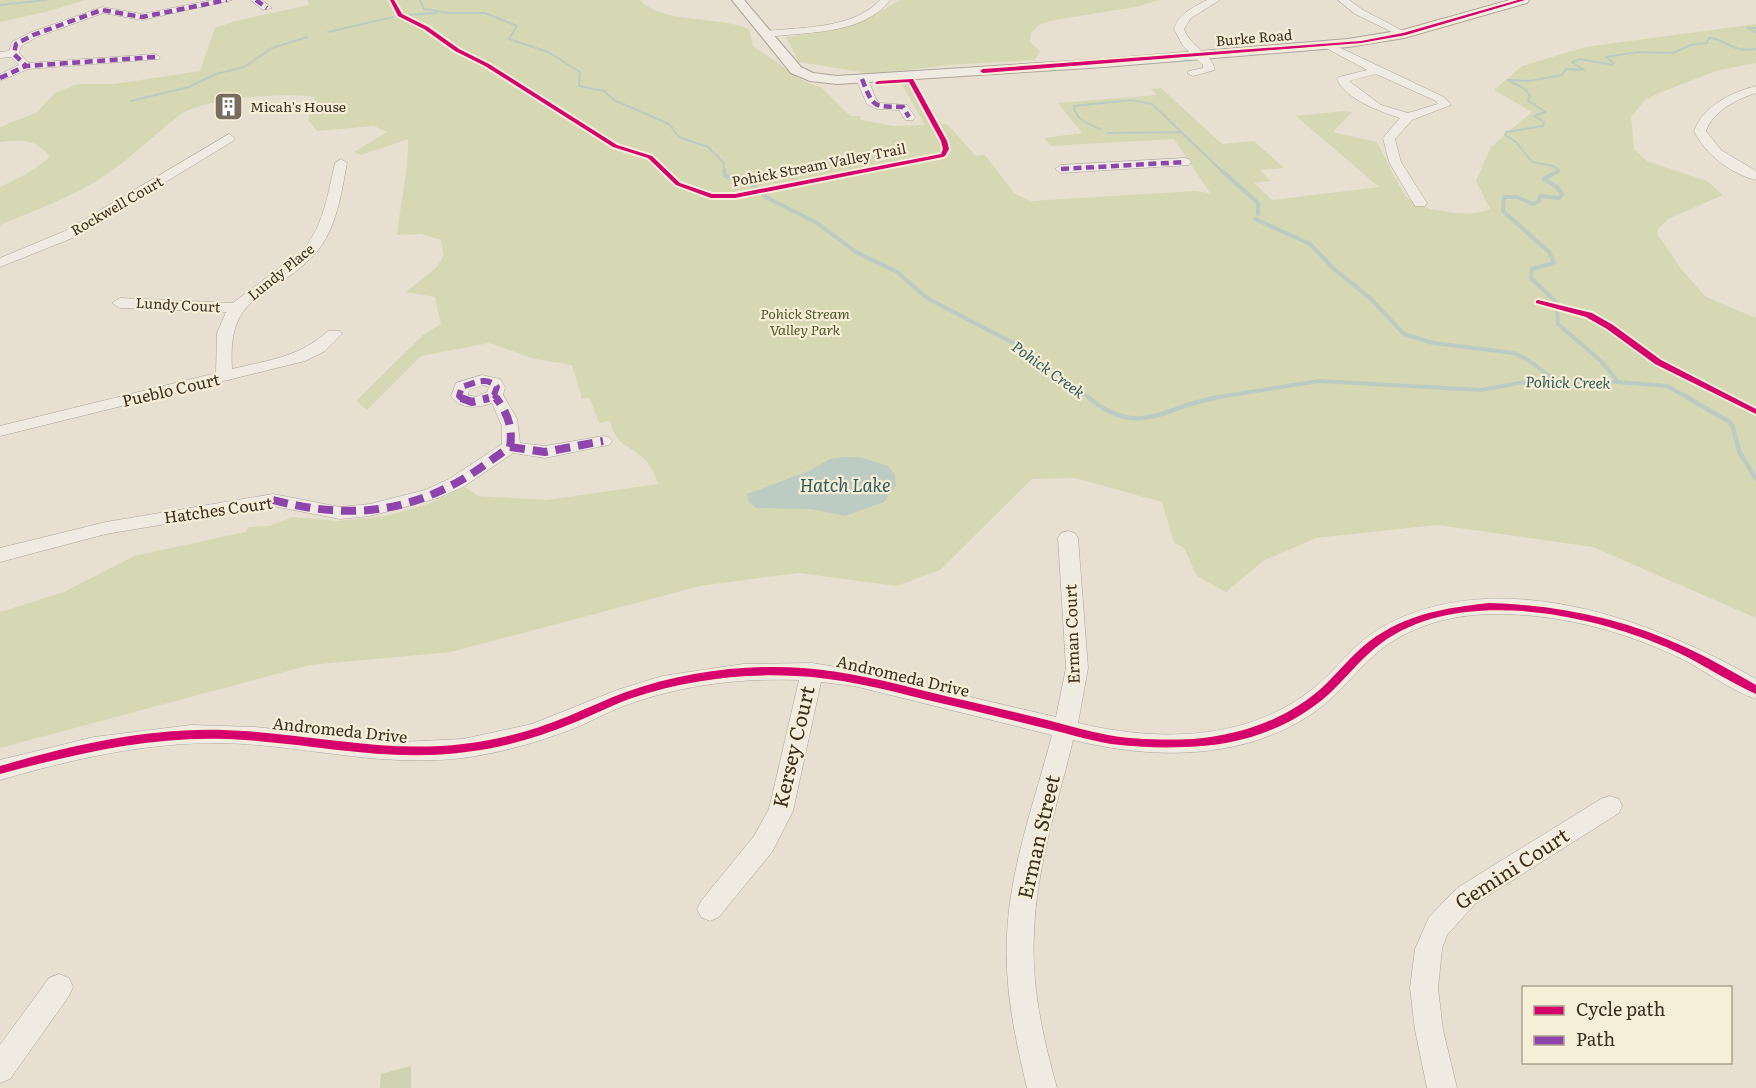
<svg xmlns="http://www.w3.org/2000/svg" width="1756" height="1088" font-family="Literata,serif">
<rect width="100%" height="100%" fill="#e7e0d1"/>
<path fill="#d6d7b3" d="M0,0H85L50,11L0,22Z
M307,0H640C660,24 721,16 749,29L753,46L804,81L822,88L850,116H860L861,120L894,126L925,125L901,83L913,82L938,124H947L976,156L985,155L1015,194L1031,201L1194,191L1210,193L1174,139L1050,146L1044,138L1082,133L1058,103L1157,95L1151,89L1161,88L1222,144L1254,141L1284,168L1260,170L1271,181L1254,183L1272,200L1379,187L1296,116L1344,111L1352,112L1333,132L1377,142C1383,153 1401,193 1409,199C1423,212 1474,218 1490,209L1476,181L1491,147L1532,112L1494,90L1522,66L1585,47L1756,24V63L1719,70L1659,93L1645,100L1631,117L1634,149L1647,161L1707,181L1723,195L1668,219L1657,230L1658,235L1682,270L1706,297L1756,318V618L1593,547L1437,525L1316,538L1263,561L1226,592L1197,576L1184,548L1174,543L1162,502L1075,478L1032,479L940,570L896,586L799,573L700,586L451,652L310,665L0,748V612L64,592L134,556L245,532L249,527L269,526L293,517L338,521L386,516L428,504L465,487L478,496L547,500L658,484C655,475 651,465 644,459C627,442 618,449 610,421L599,423L589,397L582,399L572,365L535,359L489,343L421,356L367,410L356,401L423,335L441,324L435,297L406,292L437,267L444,255L441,240L421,234L397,235C400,204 409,169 408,139L361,155L354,152L387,132L374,126L317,131L308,120L315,97C284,93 205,97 180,115C154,134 131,159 104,176C73,197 35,210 0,225V187L28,173L48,159L49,155C33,138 22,140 0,142V127L36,113L55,93L78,84H114L200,71L215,28L236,21L309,5Z
M900,0H1159L1136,7L1055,20L1039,25L1031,33L1030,42L1040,51L1035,60L949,65L873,74L799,62L786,37C834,32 859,26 900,0Z"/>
<path fill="#d1d1b3" d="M411,1066V1088H380L381,1074Z"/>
<path fill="#bcccc2" d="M844,457H860L888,466L895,475L896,485L884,502L845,516L811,509L756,508L749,502L747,494L811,470L830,459Z"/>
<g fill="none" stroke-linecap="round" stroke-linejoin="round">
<path stroke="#bcccc2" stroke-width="2" d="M420,0L424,9L449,13H485L517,26L509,39L548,52L580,72L579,86L604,91L614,100L669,124L679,137L708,147L723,162L725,173
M0,5L46,0
M409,15L436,13
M1756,28H1747L1756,33
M328,32L393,17
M131,101L189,87L216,74L244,67L272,48L307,37
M1100,129C1089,124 1075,120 1074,106L1131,100L1152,104L1224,173
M1108,133L1181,132
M1556,173L1559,170L1553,166L1532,162L1516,142L1505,135L1506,132L1543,126L1544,122L1534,116L1546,112L1528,101L1530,96L1525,89L1508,80L1530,81L1562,75L1566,69L1584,70L1572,62L1580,59L1612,65L1614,63L1606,57L1639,52L1673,53L1691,45L1707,43L1709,38C1725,38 1731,53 1756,49"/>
<path stroke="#bcccc2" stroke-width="4" d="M724,171L725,176L754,186L766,197L817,223L856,252L897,272L927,298L1019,346L1091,399
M1222,171L1258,203V214
M1558,171L1544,179L1557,187L1562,194L1559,198L1540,196L1539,201L1533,204L1517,197H1504L1503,211L1549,252L1554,263L1532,269L1531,278L1557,303L1558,324L1602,362L1618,382
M1255,219L1310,244L1334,269L1371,299L1404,334L1433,343L1514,353L1528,360L1556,381
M1206,399L1319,381L1481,390L1530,381L1618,382L1667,386L1690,399"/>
<path stroke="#bcccc2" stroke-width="4.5" d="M1089,398C1140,439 1162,407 1215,398
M1688,398L1728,421L1733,427L1739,451L1756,479"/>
<defs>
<path id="minor" d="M212,0H232L142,20L103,13L37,37L21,46L19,53L29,63L155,54L160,57L159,59L28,69L0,81V74L19,65L11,57L0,58V52L9,51L12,42L29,33L102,7L142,14Z
M251,0H262L272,8L263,10Z
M880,0H890C864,35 806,32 766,37L761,34L766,31C802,27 854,29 880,0Z
M1207,0H1220L1191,18L1184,29C1189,46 1212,53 1215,70L1193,76L1187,73L1189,71L1203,68V65L1183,46L1174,29C1179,13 1194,7 1207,0Z
M1338,0H1349L1363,10L1409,34L1400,36L1355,14Z
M1328,42L1444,97L1451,105L1412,120L1395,139L1401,162L1427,203L1425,206H1415L1389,162L1383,138L1400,118C1381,112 1345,99 1337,79L1339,77L1367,70L1324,47L1323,45ZM1376,74L1436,101L1438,104L1408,113L1381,105L1349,81Z
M862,76C873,80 871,96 880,103L907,105L915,117L913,120H905L899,110L877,109L867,104L856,79Z
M1756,86V93C1737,99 1713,111 1706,131L1721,150L1756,171V180C1731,174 1705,154 1694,131C1703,106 1732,92 1756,86Z
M229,134L235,138L233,141L75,237L0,267V258L65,231Z
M1185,158L1189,159L1191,162L1189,165L1061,173L1055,169L1061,165Z
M341,159L347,163C341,194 337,229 315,254C271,301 227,289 232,369C269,360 300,357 328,331H340L342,334L325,351L305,361L0,436V426L216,373L217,333L226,312L120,308L112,303L120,298L233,303L304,249C324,224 328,193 335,163Z
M482,375L500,379L505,387L503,395L517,419L520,443L545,446L603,436L609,437L612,441L609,445L603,446L545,458L513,453L463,487L438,498L370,516L340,519L273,506L106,534L0,562V548L106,522L273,494L340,507L370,504L425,490L449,479L502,444V426L492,403C477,408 461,410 451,396L456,383ZM483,385L489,387L487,392L476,397L468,395L469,390Z
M1068,531L1075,533L1078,538L1088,668L1078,723C1158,742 1248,742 1315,687C1338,668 1355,642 1382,627C1498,563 1651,619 1756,679V699C1729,690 1705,670 1680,658C1622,630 1555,613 1491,614C1447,615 1402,628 1370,659C1349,679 1332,702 1307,717C1237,761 1150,759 1073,740C1058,803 1036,868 1034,934C1031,985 1043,1038 1057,1088H1027C1015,1038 1004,986 1007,935C1010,867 1035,800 1052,735L854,686L821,682L793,811L772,852L719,917L710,921L701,917L697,909L701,901L754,836L769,809L799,680C744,678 690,684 638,701C618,707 599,717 580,726C542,741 502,753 462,758C381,768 303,745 223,743C147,742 72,759 0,780V760L94,737L191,725L255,727L400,742L463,739L532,724L617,690L662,676L743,664L812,663L854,670L1056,717L1066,668L1058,538L1061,533Z
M1610,796L1619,799L1622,806L1619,813L1475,904L1447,935L1442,949L1438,988L1443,1030L1457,1088H1427L1415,1030L1410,988L1415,949L1429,917L1457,888L1601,799Z
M59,974L69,978L73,987L69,996L10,1079L0,1083V1045L49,978Z"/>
<path id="tertiary" d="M732,0H744L801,67L813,73L837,76L1104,59L1348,39L1403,30L1510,0H1529L1527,3L1404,38L1348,47L1104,67L837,84L810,81L791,73Z"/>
</defs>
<use href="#minor" stroke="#ada599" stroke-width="1"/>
<use href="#tertiary" stroke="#ada599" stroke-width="2"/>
<use href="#minor" fill="#efebe3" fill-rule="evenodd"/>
<use href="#tertiary" fill="#efebe3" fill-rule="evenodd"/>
<path stroke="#8e44ad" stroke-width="4.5" stroke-dasharray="8 4.5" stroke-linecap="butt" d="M256,0L267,8
M155,57L26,66L14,54L16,44L33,35L102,10L142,17L227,0
M0,78L26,66
M862,79C874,109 872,106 903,107L909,117
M1061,169L1185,162"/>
<path stroke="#8e44ad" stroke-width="6" stroke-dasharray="11 6" stroke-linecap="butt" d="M494,395L498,399
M463,399L459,396L462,387C474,383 487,376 497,387L494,395L486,399"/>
<path stroke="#8e44ad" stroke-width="8" stroke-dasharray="15 8" stroke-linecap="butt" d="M461,398L472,402L489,398
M510,447L545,452L603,441
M273,500C338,517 395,516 456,483C475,473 492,459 510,447C513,429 508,413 496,398"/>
<defs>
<path id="cycleway" d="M390,0H394L402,14L428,27L459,49L489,64L617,145L652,156L680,183L712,194H735L941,154L943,149L941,141L909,82L876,84L875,83L878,81L913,79L947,141L949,149L945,156L943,157L735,198H711L676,185L648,158L613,147L485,66L455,51L424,29L398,16Z
M1518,0H1525L1406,35L1361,43L983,73L980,71L983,69L1361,41L1403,33Z
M1538,300L1592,313L1613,325L1661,360L1756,409V414L1655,364L1607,329L1586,317L1536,303V301Z
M1489,603C1558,605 1625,619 1687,648C1711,659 1733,672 1756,685V694C1725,680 1697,660 1666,647C1584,612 1450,585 1375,648C1358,662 1345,679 1329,694C1290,729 1238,746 1185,747C1161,748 1136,747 1111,744C1087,740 1063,732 1040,727C1001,717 962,708 923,699C881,688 839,678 796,676C741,673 685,680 632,698C612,705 593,715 573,723C539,737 503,748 466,752C385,763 307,742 227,739C150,736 74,754 0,774V766C73,745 147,728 223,730C304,732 382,754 463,744C499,740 535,730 569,716C588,708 607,699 626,692C683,672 743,664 803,668C845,671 885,681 925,691C966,701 1006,710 1047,720C1067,725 1087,731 1108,735C1135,740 1165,740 1193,739C1243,735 1291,718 1327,683C1345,665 1362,643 1385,631C1417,612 1453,607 1489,603Z"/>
</defs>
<use href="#cycleway" stroke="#f7eed8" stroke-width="4"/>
<use href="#cycleway" fill="#d6006c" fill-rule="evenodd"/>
</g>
<defs>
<symbol id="building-square" viewBox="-11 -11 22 22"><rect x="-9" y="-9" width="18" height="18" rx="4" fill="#786c5e" stroke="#f7eed8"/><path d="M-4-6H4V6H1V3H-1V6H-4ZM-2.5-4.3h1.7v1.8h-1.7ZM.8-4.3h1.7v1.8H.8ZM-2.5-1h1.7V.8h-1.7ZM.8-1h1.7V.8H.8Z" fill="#fff"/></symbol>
</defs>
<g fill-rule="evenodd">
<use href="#building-square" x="212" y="90" width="33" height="33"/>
</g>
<g text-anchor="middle" stroke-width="4.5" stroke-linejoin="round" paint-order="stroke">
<g font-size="14" fill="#3d2e20" stroke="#f7eed8">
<text transform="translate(1254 38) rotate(-5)" y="5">Burke Road</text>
<text transform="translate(819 165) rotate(-11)" y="5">Pohick Stream Valley Trail</text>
<text transform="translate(117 206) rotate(-30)" y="5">Rockwell Court</text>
<text transform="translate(281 272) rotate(-39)" y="5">Lundy Place</text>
<text transform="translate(178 305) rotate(3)" y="5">Lundy Court</text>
</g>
<g font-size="14" fill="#3d2e20" stroke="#f7eed8" text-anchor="start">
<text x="250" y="112">Micah's House</text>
</g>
<g font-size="14" font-style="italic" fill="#4d5a26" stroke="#f7eed8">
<text x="805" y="319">Pohick Stream<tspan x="805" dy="16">Valley Park</tspan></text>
</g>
<g font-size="15" font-style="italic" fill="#2f5d5a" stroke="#f7eed8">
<text transform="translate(1048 370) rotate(36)" y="5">Pohick Creek</text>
<text transform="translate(1568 383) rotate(1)" y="5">Pohick Creek</text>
</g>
<g font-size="16" fill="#3d2e20" stroke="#f7eed8">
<text transform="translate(171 390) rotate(-13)" y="6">Pueblo Court</text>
<text transform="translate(218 510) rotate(-8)" y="6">Hatches Court</text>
<text transform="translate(1072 634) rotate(-92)" y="6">Erman Court</text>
<text transform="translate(903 676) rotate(13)" y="6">Andromeda Drive</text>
<text transform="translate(340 730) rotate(6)" y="6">Andromeda Drive</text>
</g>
<g font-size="18" font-style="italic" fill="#2f5d5a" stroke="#f7eed8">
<text x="845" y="492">Hatch Lake</text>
</g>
<g font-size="20" fill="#3d2e20" stroke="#f7eed8">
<text transform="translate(794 747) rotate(-77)" y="7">Kersey Court</text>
<text transform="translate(1039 837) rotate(-77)" y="7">Erman Street</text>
<text transform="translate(1512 869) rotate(-33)" y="7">Gemini Court</text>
</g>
</g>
<rect x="1522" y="986" width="210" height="78" fill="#f7eed8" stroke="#ada18e" stroke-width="1.5"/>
<rect x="1534" y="1006" width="30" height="9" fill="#d6006c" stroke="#ada18e" stroke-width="1.5"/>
<text x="1576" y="1016" font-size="18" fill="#3d2e20">Cycle path</text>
<rect x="1534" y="1036" width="30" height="9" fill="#8e44ad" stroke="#ada18e" stroke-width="1.5"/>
<text x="1576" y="1046" font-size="18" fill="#3d2e20">Path</text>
</svg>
